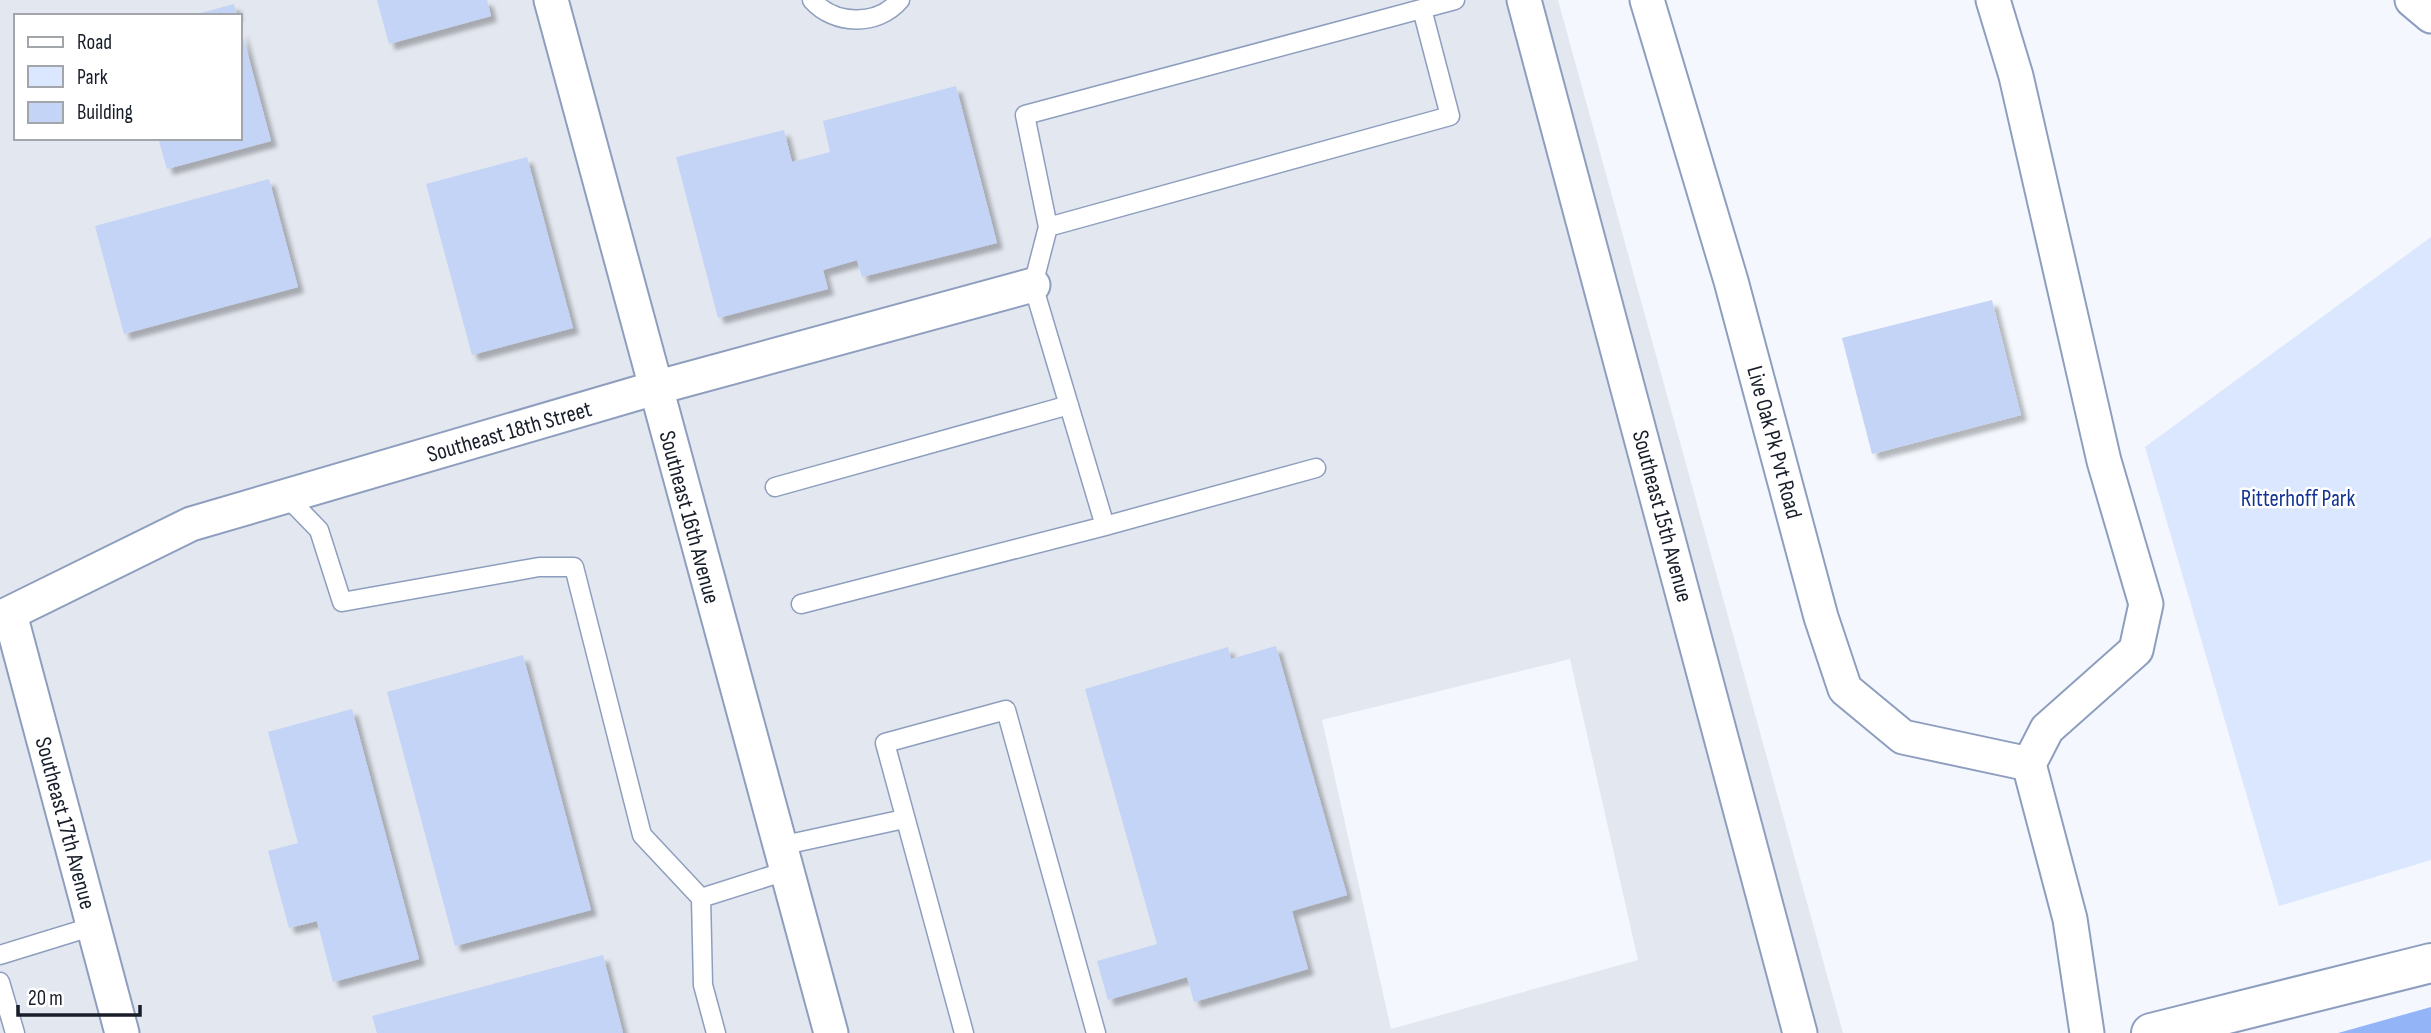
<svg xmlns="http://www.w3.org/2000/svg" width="2431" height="1033" font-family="'Sofia Sans Condensed',sans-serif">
<defs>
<filter id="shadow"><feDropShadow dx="6" dy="6" stdDeviation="2" flood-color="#0004"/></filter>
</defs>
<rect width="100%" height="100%" fill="#f4f8fe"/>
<path fill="#e3e7ef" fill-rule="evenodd" d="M0,0H1558L1843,1033H0ZM16,16H240V138H16ZM1570,659L1638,960L1391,1029L1322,720Z"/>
<path fill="#dbe7fe" d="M2431,237V860L2279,906L2145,447Z"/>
<path fill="#93b4f6" d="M2431,1007V1033H2338Z"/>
<path fill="#c3d4f6" filter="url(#shadow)" d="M377,0H487L491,16L389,44Z
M234,4L237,16H193V15Z
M241,29L271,141L167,169L158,138H240Z
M956,86L997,243L862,277L857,260L823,270L828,289L718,318L676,157L784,130L792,162L830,152L823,121Z
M527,157L573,328L472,355L426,184Z
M269,179L298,287L124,334L95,226Z
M1992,300L2021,415L1872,454L1842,338Z
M1276,646L1347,895L1292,911L1308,969L1194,1002L1187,977L1108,1000L1097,961L1157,944L1085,689L1228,647L1231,659Z
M523,655L591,910L455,946L387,692Z
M352,709L419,959L333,982L317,921L289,928L268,851L298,843L268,732Z
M603,955L623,1033H377L372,1016Z"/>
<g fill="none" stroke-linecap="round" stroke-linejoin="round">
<defs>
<path id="lane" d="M812,0C834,25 877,27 900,0
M1048,227L1450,116L1422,9
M775,487L1069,405
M285,495L319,530L342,602L539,567H574L642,835L701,898L786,871
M1105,526L1033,285L1048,227L1025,115L1455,0
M801,604L1105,526L1316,468
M780,846L904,819
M701,898L703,985L716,1033
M0,955L94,926
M0,982L15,1033
M964,1033L885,743L1006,710L1096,1033"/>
<path id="street" d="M551,0L831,1033
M1524,0L1800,1033
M1647,0L1731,281L1821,617L1845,689L1903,737L2029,764
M1993,0L2016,76L2104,461L2146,604L2136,650L2047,729L2029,764L2070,919L2087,1033
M2412,0L2431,16
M10,614L122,1033
M0,618L191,524L655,388L1033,285"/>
<path id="secondary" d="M2151,1033L2431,963"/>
</defs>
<use href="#lane" stroke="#8e9ebe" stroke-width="21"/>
<use href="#street" stroke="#8e9ebe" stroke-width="37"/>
<use href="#secondary" stroke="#8e9ebe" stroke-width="42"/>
<use href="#lane" stroke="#fff" stroke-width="18"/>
<use href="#street" stroke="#fff" stroke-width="33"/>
<use href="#secondary" stroke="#fff" stroke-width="38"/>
</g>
<g text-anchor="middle" stroke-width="5" stroke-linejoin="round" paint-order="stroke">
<g font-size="23" fill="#171d29" stroke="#fff">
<text transform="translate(509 431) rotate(-16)" y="8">Southeast 18th Street</text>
<text transform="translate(1775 442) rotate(75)" y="8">Live Oak Pk Pvt Road</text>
<text transform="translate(1663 516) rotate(75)" y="8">Southeast 15th Avenue</text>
<text transform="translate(690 517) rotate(75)" y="8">Southeast 16th Avenue</text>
<text transform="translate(66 823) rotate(75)" y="8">Southeast 17th Avenue</text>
</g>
<g font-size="23" fill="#133591" stroke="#fff">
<text x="2298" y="506">Ritterhoff Park</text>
</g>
</g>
<rect x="14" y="14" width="228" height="126" fill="#ffffff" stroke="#a2a5a9" stroke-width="2"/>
<rect x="28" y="37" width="35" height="10" fill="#ffffff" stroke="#a2a5a9" stroke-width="2"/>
<text x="77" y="49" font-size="21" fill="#171d29">Road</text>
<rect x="28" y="66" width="35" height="21" fill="#dbe7fe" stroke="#a2a5a9" stroke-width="2"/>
<text x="77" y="84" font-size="21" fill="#171d29">Park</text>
<rect x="28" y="102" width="35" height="21" fill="#c3d4f6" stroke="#a2a5a9" stroke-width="2"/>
<text x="77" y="119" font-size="21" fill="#171d29">Building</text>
<path d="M18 1005v10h122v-10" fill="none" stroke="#171d29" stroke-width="3.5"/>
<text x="28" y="1005" font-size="21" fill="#171d29" stroke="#ffffff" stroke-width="5" paint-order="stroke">20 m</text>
</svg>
